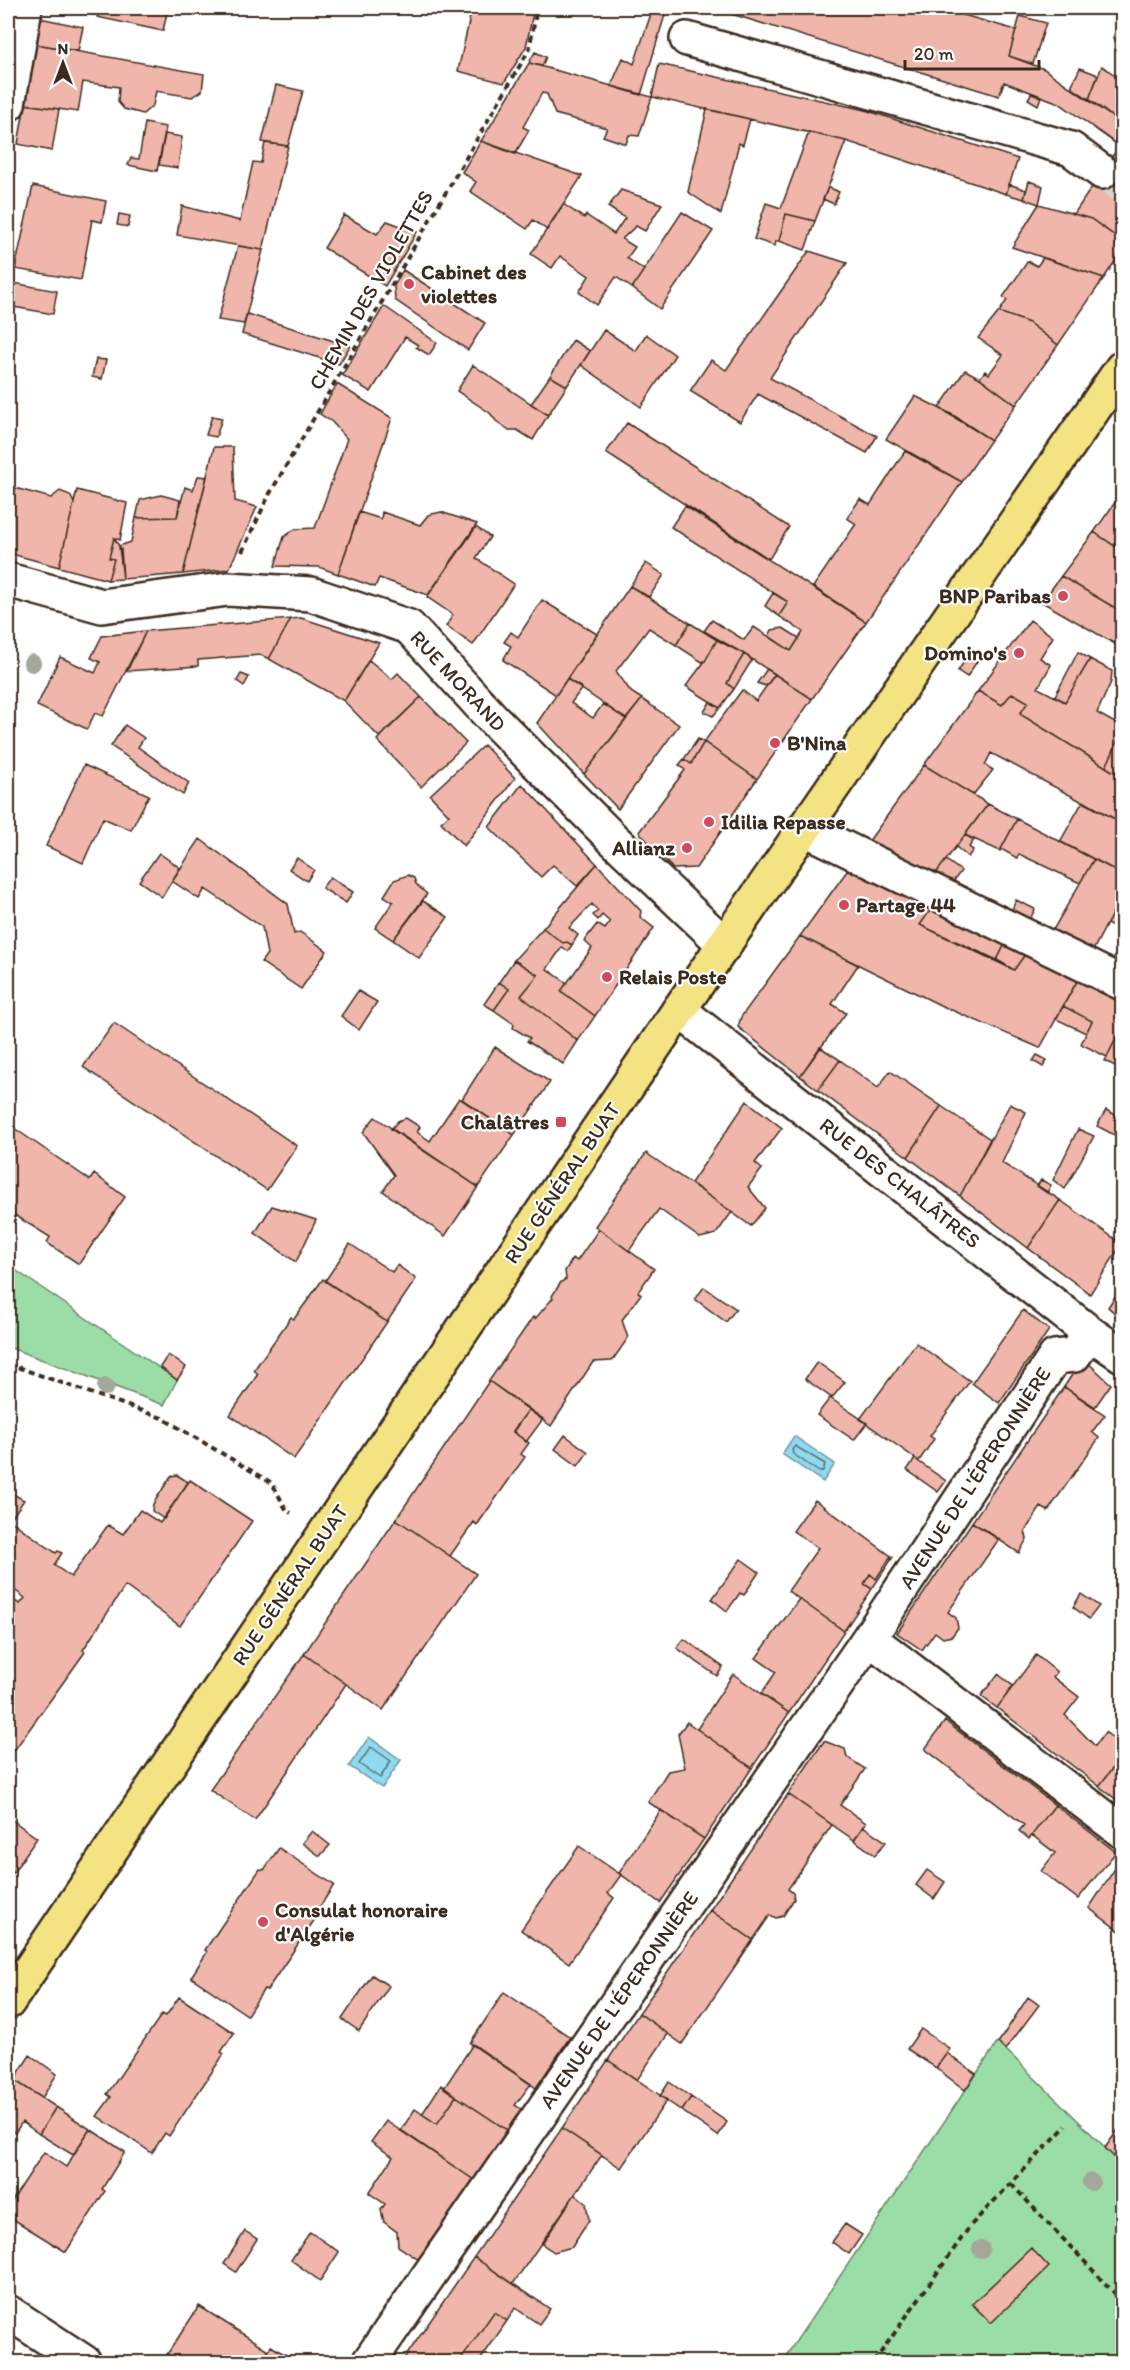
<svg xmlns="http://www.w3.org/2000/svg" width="1130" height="2370" font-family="Itim,sans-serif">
<rect width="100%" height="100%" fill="#fff"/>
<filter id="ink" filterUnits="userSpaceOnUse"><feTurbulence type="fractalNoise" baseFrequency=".0167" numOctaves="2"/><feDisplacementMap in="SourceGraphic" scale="12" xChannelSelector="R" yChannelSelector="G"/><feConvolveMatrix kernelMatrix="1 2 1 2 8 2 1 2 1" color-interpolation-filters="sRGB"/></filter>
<g filter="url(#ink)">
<path fill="#9bdda7" stroke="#6b8462" stroke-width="1.5" d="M8,1265L177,1380L164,1405L8,1347Z
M998,2042L1122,2164V2362H782Z"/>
<path fill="#8fdaf0" stroke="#6d949c" stroke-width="1.5" d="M794,1436L835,1464L823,1482L782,1454Z
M369,1737L401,1760L382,1788L349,1766Z"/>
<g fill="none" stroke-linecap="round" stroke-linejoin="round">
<path stroke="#5d7072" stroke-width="1.5" d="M795,1446L825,1464L823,1471L819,1472L793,1454L792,1450Z
M371,1747L391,1761L380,1778L359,1764Z"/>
</g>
<path fill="#f0b6ab" stroke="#3b2a1e" stroke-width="1.5" d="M99,8H168L163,31L97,17Z
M472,8H534L526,47L504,83L458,71Z
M653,8H667L641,95L611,86L623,58L634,64Z
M715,8H939L1016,30L1009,56L1044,69L1122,124V241L1091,219L1074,214L1119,146L1059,103L1004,82L999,96L715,9Z
M1122,15V43L1113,38Z
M1020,16L1046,23L1033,64L1009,56Z
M40,18L83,27L78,51L36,44Z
M36,44L204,74L202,91L192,97L156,91L153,105L143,114L124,109L118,102L119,87L83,82L78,112L25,104Z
M535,52L546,57L542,66L529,63Z
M529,63L652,97L639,136L629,135L626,144L603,136L607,128L555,114L547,94L542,93L523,127L529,130L515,154L481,141Z
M659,64L865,110L1018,159L1006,194L846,141L652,97Z
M1102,66L1122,80V124L1089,99Z
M1080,68L1098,75L1089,99L1071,87Z
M276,85L303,91L288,146L262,142Z
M1031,94L1041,97L1038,105L1028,99Z
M25,104L59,109L52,151L18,144Z
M707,109L750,119L743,145L739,143L721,214L688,192Z
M145,123L166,127L157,171L128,165L131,158L139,159Z
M809,132L846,141L815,221L786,214L779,241H776L775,246L754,239L766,203L781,208Z
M165,134L182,137L178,168L159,165Z
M481,141L582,176L547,230L533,220L527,229L470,191L476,182L462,172Z
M265,143L288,146L263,250L177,235L182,206L240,221L253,162L261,163Z
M1029,181L1043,186L1039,204L1024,199Z
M1009,184L1026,190L1024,199L1006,194Z
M33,186L106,201L102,222L92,220L81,280L15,269Z
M828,187L839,192L834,204L823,199Z
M621,190L662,204L645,231L636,226L622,239L635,247L627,258L644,270L632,288L616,277L597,305L579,292L589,276L560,256L552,268L531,254L563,204L584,218L586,215L614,234L625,218L608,207Z
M1039,204L1091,219L1122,241V251L1104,278L1012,247Z
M682,212L713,231L660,309L632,288Z
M119,214L130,216L128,227L117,225Z
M786,214L815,221L805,250L779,241Z
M344,215L377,234L387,221L417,232L385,286L324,248Z
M238,246L263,250L244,324L218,320Z
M809,251L847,263L770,378L877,436L867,453L758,394L740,422L690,391L711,360L726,370Z
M1043,258L1104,278L1058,345L1029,323L999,312L1007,300L1003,297L1028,261L1037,266Z
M403,270L485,323L468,350L395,300L394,286Z
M8,282L57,291L53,314L8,306Z
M384,306L437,343L429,355L416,347L418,345L405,337L371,392L342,375Z
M999,312L1029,323L1058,345L1016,405L980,378L985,371L989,374L1003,355L978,338Z
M247,314L350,346L339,364L242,334Z
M604,330L636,351L646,334L675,355L641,407L581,365Z
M573,340L590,351L567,386L550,376Z
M96,359L106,360L102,379L92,377Z
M473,365L548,415L533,440L517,430H509L496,421L490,413L457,391Z
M965,370L980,378L1016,405L991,440L939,408Z
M550,376L567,386L548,415L531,404Z
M337,384L392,418L338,574L319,567L275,566L284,537L295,529L315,528L347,439L332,422L320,414Z
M915,396L953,415L991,440L962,482L886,439Z
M212,416L222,418L216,437L206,435Z
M627,423L789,527L769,559L606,453Z
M214,447H233L235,501L257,507L229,569L183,574Z
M905,451L962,482L866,622L813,587L856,524L847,518L860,499L870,505Z
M198,476L207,477L183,574L123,579L119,546L131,542L136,518L177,517L185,487L193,490Z
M8,486L15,488L8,524Z
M15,488L51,498L60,491L70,495L74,503L59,567L8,553V524Z
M77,490L127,503L120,540L114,538L109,558L114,559L108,580L59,567Z
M161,495L180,500L177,517L136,518L140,500Z
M1116,501L1122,505V551L1094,532Z
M685,506L866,622L812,699L744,654L704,631L712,620L744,640L754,627L791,651L803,632L779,616L788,602L671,527Z
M359,512L381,519L382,512L420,525L428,515L441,512L477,524L428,595L379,578L375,587L338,574Z
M476,527L490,537L476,558L514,584L473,645L446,626L453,615L427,597Z
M1094,532L1122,551V612L1061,576Z
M114,538L121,549L123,579L108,580L114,559L109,558Z
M646,563L664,575L649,597L630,586Z
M1061,576L1122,612V648L1042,602Z
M630,586L690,623L676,645L649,628L616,671L631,692L642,699L626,719L567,679Z
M773,593L788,602L779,616L765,606Z
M542,600L597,634L556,695L503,660L511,646L504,642L511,632L518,637Z
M301,618L379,643L344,701L269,659L291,619Z
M291,619L269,659L261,655L198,660V666L127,671L146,631Z
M1030,620L1053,637L1040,658L1051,665L1038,688L1065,702L1090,659L1112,671L1111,682L1097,713L1122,727V732L1106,767L1020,714L1028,702L1012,693L1002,705L978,691Z
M690,623L717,640L705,661L702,662L676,645Z
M783,628L799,638L791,651L769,636L772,630Z
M146,631L103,716L95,713L87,729L37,706L60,657L95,673L100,662L91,658L102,636Z
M717,640L744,654L727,683L734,689L720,708L686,686L705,661Z
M970,652L979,658L967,677L958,671Z
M1078,652L1090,659L1065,702L1055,696Z
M744,654L752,660L734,689L727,683Z
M369,660L392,679L398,673L421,697L379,737L344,701Z
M767,669L775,674L766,686L757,683Z
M241,674L249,677L244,686L237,681Z
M775,674L812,699L757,779L704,742L742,690L756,701Z
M567,679L582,688L571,703L593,718L603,704L626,719L584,774L537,723Z
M978,691L1002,705L1012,693L1028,702L1020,714L1122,777V823L991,753L985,765L993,770L973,795L924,765Z
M421,697L466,743L421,787L377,740Z
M642,699L679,725L618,809L584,774Z
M710,702L720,708L713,716L704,712Z
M125,725L144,738L138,747L189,783L183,795L111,746Z
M1122,732V777L1106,767Z
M698,739L704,742L691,764L684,759Z
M704,742L757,779L696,868L673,869L639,832L685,770L679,765L684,759L691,764Z
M484,745L515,778L464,846L441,822L449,815L430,795Z
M84,765L149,795L131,830L103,818L83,863L46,846Z
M924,765L988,804L931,880L863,849Z
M522,784L597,864L577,886L553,865L541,877L489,827Z
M1083,801L1122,823V874L1060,842Z
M988,804L1017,819L1000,851L965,835Z
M1017,819L1094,859L1080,883L1019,854L1017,858L1001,849Z
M965,835L974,840L969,847L973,850L968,857L956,847Z
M200,839L288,904L294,934L300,932L327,951L301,989L261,962L267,954L262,927L205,889L199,899L172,881Z
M159,853L180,868L162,897L139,881Z
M297,858L314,870L307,881L289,869Z
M1094,859L1122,874V895L1090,956L1049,937Z
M946,860L961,871L948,889L931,880Z
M597,864L641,911L640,917L654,928L595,1016L561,991L592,948L584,941L597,924L605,929L610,922L602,915L598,920L593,915L598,911L592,904L569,928L578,935L572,945L567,942L563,943L543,928Z
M852,864L934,905L920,925L1014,970L1028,950L1080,976L1040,1048L940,1005L800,936Z
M408,875L414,878L416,884L427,894L393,940L375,928L393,902L384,896L394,880Z
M330,877L353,892L346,903L322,888Z
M1122,895V932L1107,924Z
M1016,900L1035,909L1027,925L1009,917Z
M423,901L448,917L419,958L393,940Z
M934,905L1007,940L997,960L920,925Z
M543,928L563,943L567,942L572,945L568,951L562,947L547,969L567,983L561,991L595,1016L578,1041L521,996L538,975L514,960Z
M800,936L858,965L832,1004L846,1013L800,1076L738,1027L741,1017Z
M1007,940L1028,950L1014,970L997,960Z
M514,960L538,975L521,996L578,1041L563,1064L527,1041L530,1038L513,1028L514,1024L494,1010L509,989L499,982Z
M1080,976L1122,993V1026L1107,1057L1081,1044L1092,1021L1063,1006Z
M499,982L509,989L494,1010L484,1004Z
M358,991L377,1002L359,1030L341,1016Z
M1063,1006L1092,1021L1086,1033L1056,1019Z
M114,1023L297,1146L267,1190L83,1067Z
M1122,1026V1066L1121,1069L1105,1061Z
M495,1047L550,1082L514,1135L462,1099Z
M820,1047L840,1060L818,1090L800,1076Z
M1037,1055L1047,1060L1043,1067L1033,1061Z
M840,1060L878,1088L890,1071L941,1106L908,1157L818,1090Z
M459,1098L514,1135L478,1187L391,1129L398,1121L406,1118L420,1127L417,1132L430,1141Z
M747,1101L782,1128L755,1163L762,1169L748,1187L765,1208L751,1226L691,1183Z
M1010,1104L1026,1112L1002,1163L1060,1200L1028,1248L960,1196Z
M941,1106L990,1139L960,1196L908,1157Z
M1106,1110L1122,1118V1139L1097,1126Z
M375,1117L478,1187L445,1236L383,1191L394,1175L363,1132Z
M8,1124L90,1180L94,1174L125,1197L79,1264L47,1243L50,1237L8,1211Z
M1078,1129L1094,1136L1065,1189L1053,1180Z
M646,1153L732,1212L716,1234L700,1238L659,1209L629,1251L595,1226Z
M1041,1180L1051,1185L1047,1193L1037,1186Z
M1060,1200L1122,1244L1090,1294L1028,1248Z
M272,1206L316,1220L296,1262L255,1233Z
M599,1229L654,1269L638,1292L641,1294L622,1320L628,1338L612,1361L593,1362L551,1426L489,1381L533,1317L535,1319L553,1298L552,1296L561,1282L566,1279L565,1271L573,1258L577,1261Z
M350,1244L392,1272L397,1265L416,1279L387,1322L325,1281Z
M323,1279L387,1322L294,1459L230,1415L258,1374L254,1370L291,1317L294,1319Z
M1122,1286V1319L1108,1307Z
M704,1287L736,1309L726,1322L695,1299Z
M1023,1310L1049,1330L999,1403L972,1383Z
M916,1343L970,1381L930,1436L934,1439L919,1461L860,1419Z
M168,1355L186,1367L177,1380L160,1367Z
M1083,1358L1111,1384L1095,1407L1064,1387Z
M817,1362L845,1382L832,1398L805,1379Z
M489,1381L529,1409L513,1432L529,1443L521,1454L525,1457L477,1525L474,1522L450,1556L396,1519Z
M1064,1387L1105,1415L1092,1432L1099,1438L1048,1511L1041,1507L1025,1531L1027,1539L1019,1553L972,1522Z
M830,1398L867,1423L854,1440L817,1415Z
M529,1409L543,1419L526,1442L513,1431Z
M565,1435L588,1452L578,1466L555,1449Z
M915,1459L946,1481L938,1492L907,1470Z
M177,1475L188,1482L164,1519L152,1511L153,1504L171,1476Z
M190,1480L252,1521L180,1626L125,1586L83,1650L85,1652L8,1759V1603L11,1599L20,1604L25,1598L8,1585V1491L24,1500L10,1520L56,1553L58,1551L62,1553L54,1565L71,1577L108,1525L123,1534L140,1510L160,1523Z
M815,1500L891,1556L876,1579L870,1574L864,1584L872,1589L844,1631L788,1591L818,1548L793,1531Z
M396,1519L476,1574L383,1710L304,1654Z
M972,1522L999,1539L948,1612L956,1618L958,1628L952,1636L943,1638L935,1632L922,1650L897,1633Z
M891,1556L893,1557L872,1589L864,1584L870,1574L876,1579Z
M741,1559L759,1572L744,1595L740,1593L727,1611L712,1599Z
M1081,1594L1099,1606L1089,1619L1073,1607Z
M799,1599L844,1631L789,1713L761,1694L776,1672L756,1658Z
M684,1639L723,1667L717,1676L677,1648Z
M304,1654L346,1684L255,1820L210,1790Z
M1036,1655L1057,1672L1053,1677L1079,1697L1065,1715L1095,1746L1105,1732L1122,1745V1756L1099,1786L997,1708Z
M733,1674L789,1713L752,1768L697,1729Z
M998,1674L1013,1686L997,1708L981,1696Z
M945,1721L1055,1805L1029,1839L1019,1831L1024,1825L925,1749Z
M687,1722L752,1768L704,1839L648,1802L668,1771L685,1768L678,1734Z
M824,1741L845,1749L847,1757L865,1769L840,1805L866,1823L854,1840L788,1794Z
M1122,1756V1804L1099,1786Z
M788,1794L832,1825L788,1889L793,1893L794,1899L783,1916L776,1918L770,1915L753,1940L710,1910Z
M1055,1805L1116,1852L1078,1899L1041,1871L1055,1853L1032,1835Z
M661,1810L704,1839L660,1903L619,1873Z
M8,1817L37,1838L8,1880Z
M863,1826L886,1842L875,1855L854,1840Z
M312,1831L330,1845L320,1856L302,1843Z
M579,1846L621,1875L608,1893L614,1898L569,1963L521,1930Z
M279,1848L334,1885L319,1908L321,1910L267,1990L264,1989L247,2015L191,1977L207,1952L205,1950L260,1869L264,1870Z
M1122,1858V1933L1089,1908Z
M927,1870L945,1882L934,1899L916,1885Z
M710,1910L753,1940L682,2044L639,2013Z
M372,1975L389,1986L359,2031L342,2019Z
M504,1992L570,2037L536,2088L470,2043Z
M179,1997L234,2033L221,2052L224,2054L169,2136L165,2133L152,2153L97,2116L111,2097L107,2094L162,2014L166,2016Z
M1028,1997L1039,2005L1005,2050L998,2043Z
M639,2013L668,2034L637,2080L608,2060Z
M921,2029L950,2049L936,2068L907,2049Z
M473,2044L531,2084L515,2105L521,2109L507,2130L444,2088Z
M947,2053L976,2074L965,2090L936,2068Z
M30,2055L57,2074L42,2098L14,2080Z
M608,2060L667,2100L621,2168L562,2128Z
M14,2080L56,2107L39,2134L22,2122L15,2133L8,2128V2089Z
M669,2082L691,2097L682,2111L660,2096Z
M441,2085L456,2096L437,2124L422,2114Z
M456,2096L507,2130L474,2180L401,2130L415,2109L437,2124Z
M691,2097L727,2122L718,2136L682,2111Z
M56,2107L90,2129L73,2155L39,2134Z
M386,2121L474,2180L419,2260L398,2246L397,2232L384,2222L381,2210L385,2204L369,2193L393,2157L371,2142Z
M1122,2124V2165L1105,2148Z
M562,2128L602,2155L513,2284L474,2257Z
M90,2129L125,2152L102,2189L105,2191L66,2252L8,2216V2207L44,2152L66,2167Z
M575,2194L586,2203L589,2220L572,2247L554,2252L542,2244Z
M845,2224L862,2235L849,2254L832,2242Z
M245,2231L257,2239L236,2272L224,2264Z
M310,2232L339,2252L320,2281L291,2260Z
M1031,2248L1049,2267L991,2323L972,2304Z
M474,2257L550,2309L539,2324L515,2308L507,2321L494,2312L459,2362H402Z
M199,2306L268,2350L260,2362H162Z
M494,2312L507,2321L479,2362H459Z
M271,2346L297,2362H260Z"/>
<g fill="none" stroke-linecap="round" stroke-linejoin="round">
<path stroke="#d8d4d2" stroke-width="33" stroke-dasharray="33 16" stroke-linecap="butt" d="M1102,172L1122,186"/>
<defs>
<path id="minor" d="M687,39L1071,149L1102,172
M8,104L25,8
M8,580L102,606L228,589L311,594L409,627L493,719L612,838L725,945
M805,829L1122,983
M679,1010L1090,1333L1122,1355
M869,1638L1122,1831
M8,2312L84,2362
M369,2362L869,1638L1055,1357L1074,1355L1090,1333"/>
<path id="major" d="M8,2002L679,1010L1122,368"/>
</defs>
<use href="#minor" stroke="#3b2a1e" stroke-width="38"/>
<use href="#major" stroke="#3b2a1e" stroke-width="38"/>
<path stroke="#3b2a1e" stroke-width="4" stroke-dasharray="6 4.5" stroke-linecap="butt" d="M242,552L269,495L529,50L537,8
M8,1364L162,1418L272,1483L287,1511L291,1513
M1011,2184L1122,2301
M874,2362L971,2225L1066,2126"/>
<use href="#minor" stroke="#fff" stroke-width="33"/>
<use href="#major" stroke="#f4e382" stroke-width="33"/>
</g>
<g fill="#a3a89a">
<circle cx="32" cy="663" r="9"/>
<circle cx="106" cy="1387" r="9"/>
<circle cx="1091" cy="2182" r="9"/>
<circle cx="981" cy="2249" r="9"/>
</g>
</g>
<g fill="#d1495b" stroke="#fff" stroke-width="2">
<circle cx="409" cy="284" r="6"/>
<circle cx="1063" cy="596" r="6"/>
<circle cx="1019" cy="653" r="6"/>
<circle cx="775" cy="743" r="6"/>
<circle cx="709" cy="822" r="6"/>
<circle cx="687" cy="848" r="6"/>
<circle cx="844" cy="905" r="6"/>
<circle cx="607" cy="977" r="6"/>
<rect x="555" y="1116" width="12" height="12" rx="3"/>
<circle cx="263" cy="1922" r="6"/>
</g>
<g text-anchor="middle" stroke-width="4.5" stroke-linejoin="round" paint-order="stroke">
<g font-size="21" font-weight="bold" fill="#3b2a1e" stroke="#fff" text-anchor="start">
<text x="421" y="279">Cabinet des<tspan x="421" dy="24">violettes</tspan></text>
<text x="1051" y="603" text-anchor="end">BNP Paribas</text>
<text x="1007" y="660" text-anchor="end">Domino's</text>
<text x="787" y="750">B'Nina</text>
<text x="721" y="829">Idilia Repasse</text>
<text x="675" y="855" text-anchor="end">Allianz</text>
<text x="856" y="912">Partage 44</text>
<text x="619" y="984">Relais Poste</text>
<text x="549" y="1129" text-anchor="end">Chalâtres</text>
<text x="275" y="1917">Consulat honoraire<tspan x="275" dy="24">d'Algérie</tspan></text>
</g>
<g font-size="21" fill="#3b2a1e" stroke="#fff">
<text transform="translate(371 290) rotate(-60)" y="7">CHEMIN DES VIOLETTES</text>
<text transform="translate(458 681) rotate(47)" y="7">RUE MORAND</text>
<text transform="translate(562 1183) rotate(-56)" y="7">RUE GÉNÉRAL BUAT</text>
<text transform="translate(900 1183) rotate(38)" y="7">RUE DES CHALÂTRES</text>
<text transform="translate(975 1478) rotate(-57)" y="7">AVENUE DE L'ÉPERONNIÈRE</text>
<text transform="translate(290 1585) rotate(-56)" y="7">RUE GÉNÉRAL BUAT</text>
<text transform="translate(619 2000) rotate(-55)" y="7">AVENUE DE L'ÉPERONNIÈRE</text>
</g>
</g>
<rect width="1130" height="2370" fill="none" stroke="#fff" stroke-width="30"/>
<rect x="15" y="15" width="1100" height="2340" fill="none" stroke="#3b2a1e" stroke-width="2" filter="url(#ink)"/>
<g transform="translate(63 63)" stroke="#ffffff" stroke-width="4.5" paint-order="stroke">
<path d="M0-4.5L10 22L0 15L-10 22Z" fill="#3b2a1e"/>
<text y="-9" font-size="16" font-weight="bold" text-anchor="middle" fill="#3b2a1e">N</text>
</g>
<path d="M905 60v9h134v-9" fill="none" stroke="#3b2a1e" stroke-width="3"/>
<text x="914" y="60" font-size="18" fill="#3b2a1e" stroke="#ffffff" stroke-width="4.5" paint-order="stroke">20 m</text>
</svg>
